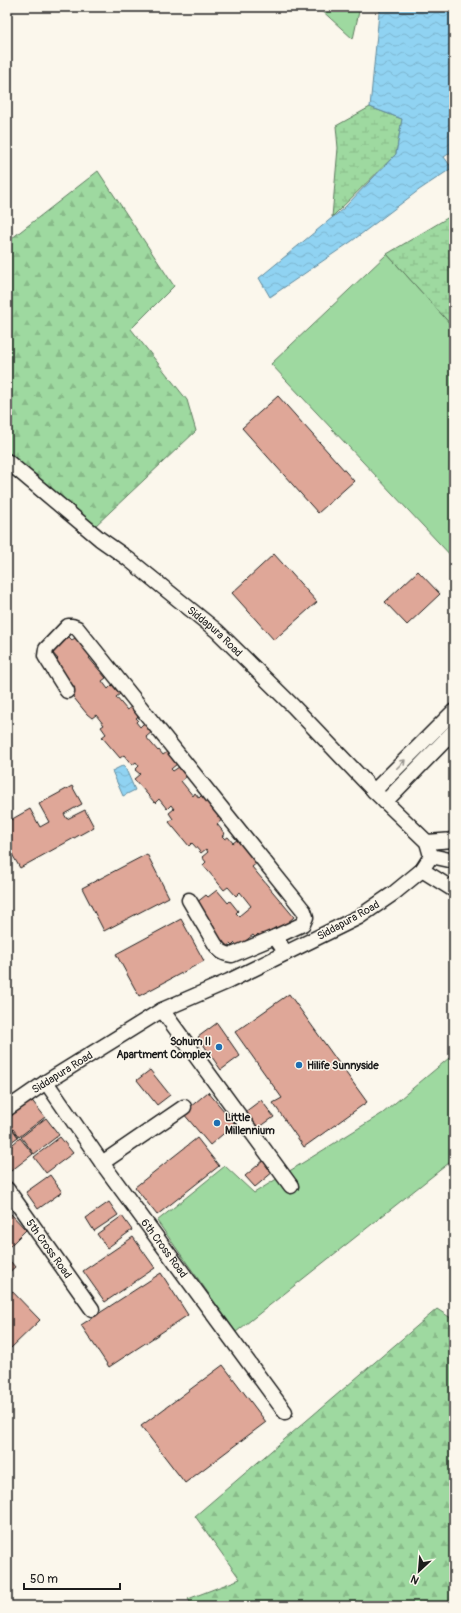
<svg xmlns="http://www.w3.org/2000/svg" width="461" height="1613" font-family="Pangolin,sans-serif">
<defs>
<pattern id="forest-firs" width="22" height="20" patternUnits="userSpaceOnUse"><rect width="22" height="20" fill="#9ed9a0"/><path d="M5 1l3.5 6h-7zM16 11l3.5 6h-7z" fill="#88ba89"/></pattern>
<pattern id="wetland-marsh" width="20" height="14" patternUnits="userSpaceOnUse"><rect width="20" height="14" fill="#9ed9a0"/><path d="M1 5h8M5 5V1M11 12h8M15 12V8" fill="none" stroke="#88ba89"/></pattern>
<pattern id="water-waves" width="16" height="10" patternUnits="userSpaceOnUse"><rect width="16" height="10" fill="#90d3f2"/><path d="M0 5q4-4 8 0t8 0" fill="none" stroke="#7cb5cf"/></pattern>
</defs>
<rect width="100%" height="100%" fill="#fbf7ec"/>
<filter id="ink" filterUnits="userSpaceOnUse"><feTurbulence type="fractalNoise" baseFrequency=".025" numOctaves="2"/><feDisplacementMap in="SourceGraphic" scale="8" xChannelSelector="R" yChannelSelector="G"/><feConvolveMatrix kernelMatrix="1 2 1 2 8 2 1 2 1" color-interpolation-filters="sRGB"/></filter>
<g filter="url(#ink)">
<path fill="#9ed9a0" stroke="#5d7a5e" d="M318,7H360L353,39Z
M387,254L454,328V559L271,364Z
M449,1058L454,1063V1159L236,1332L157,1221L225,1166L254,1193L383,1113Z"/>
<path fill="url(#forest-firs)" stroke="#5d7a5e" d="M98,171L174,286L131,329L187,400L196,431L94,527L7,460V242Z
M437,1309L454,1320V1606H193L188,1599L240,1579L195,1516Z"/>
<path fill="url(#wetland-marsh)" stroke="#5d7a5e" d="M370,107L402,119L396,154L332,217L338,148L336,126Z
M454,214V328L387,254Z"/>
<path fill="url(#water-waves)" stroke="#628a9c" d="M382,7H454V150L444,157L452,168L419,190L352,241L270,297L259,278L344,208L396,154L402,119L370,107L379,13Z
M124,765L135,790L123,796L112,771Z"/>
<path fill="#dfa798" stroke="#1c1c1c" d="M278,396L354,481L318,513L242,428Z
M274,554L317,602L274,640L232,593Z
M418,571L440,594L407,625L385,602Z
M67,635L72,640L75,638L91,657L89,658L106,678L102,681L108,689L112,685L120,694L116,697L127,710L132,706L140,715L136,718L138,720L136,722L140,727L145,722L153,731L146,737L158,751L159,750L163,755L167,752L177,764L171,769L173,771L179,767L187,776L181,781L193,796L195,793L199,798L202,795L223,819L217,824L225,834L222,836L225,839L228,837L233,843L238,839L258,862L252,867L294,917L279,930L276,927L262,939L258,934L255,937L253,935L238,947L235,943L232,946L230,944L226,947L204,920L207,916L196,903L206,895L208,897L217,890L228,903L230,901L238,911L236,913L239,916L251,906L240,892L236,896L228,887L224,890L203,865L206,862L202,857L208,852L206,849L201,853L192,843L189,846L169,822L173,819L169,813L174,809L171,805L167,809L159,799L155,803L134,779L140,774L135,770L139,766L136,762L132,765L124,755L120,758L102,737L106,734L101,727L104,725L96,715L92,718L87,714L70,693L75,688L54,663L58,659L50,650Z
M72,786L82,804L64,814L67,819L85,810L94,827L20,868L9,849L7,851V822L30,809L40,827L49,822L39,804Z
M147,854L169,897L104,931L82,888Z
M181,919L204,961L139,996L116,954Z
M289,994L367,1102L304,1147L273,1103L282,1098L235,1032Z
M217,1023L240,1056L221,1070L198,1037Z
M150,1070L170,1095L157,1105L137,1080Z
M208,1092L235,1124L210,1145L183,1113Z
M30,1098L45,1117L19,1137L7,1121V1115Z
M261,1100L274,1117L257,1129L245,1112Z
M46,1118L59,1135L34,1154L21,1137Z
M7,1122L18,1137L7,1145Z
M60,1137L73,1153L46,1173L34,1157Z
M20,1138L33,1154L7,1174V1149Z
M197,1138L219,1166L157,1215L135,1187Z
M264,1160L274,1171L255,1187L245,1176Z
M50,1175L62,1192L38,1209L26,1192Z
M109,1202L118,1215L94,1231L86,1218Z
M11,1214L26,1230L8,1248L7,1218Z
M122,1216L132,1230L107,1248L97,1234Z
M133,1237L155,1268L105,1302L83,1271Z
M7,1257L15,1267L7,1274Z
M161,1273L188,1315L109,1367L81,1325Z
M8,1287L40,1320L11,1348L7,1343Z
M223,1365L266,1422L185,1483L141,1426Z"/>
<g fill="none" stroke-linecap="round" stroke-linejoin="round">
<defs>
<g id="minor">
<path id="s1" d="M7,461L100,539L127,558L217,631L293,706L374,791L427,842L431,856L422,870L394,893L359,917L229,981L162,1010L46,1082L7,1109"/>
<path d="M67,691L45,656L46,649L68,626H72L77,628L304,911L306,917L303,924L275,937L286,953"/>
<path d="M374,791L454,711"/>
<path d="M385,802L454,731"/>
<path d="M427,842L454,840"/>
<path d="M431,856L454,861"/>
<path d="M422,870L454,890"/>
<path d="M189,900L215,944C220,951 223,954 232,955L275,937"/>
<path d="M162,1010L291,1186"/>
<path id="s2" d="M46,1082L102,1163L285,1412"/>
<path d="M102,1163L184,1107"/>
<path id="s3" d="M7,1189L92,1309"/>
</g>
</defs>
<use href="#minor" stroke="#1c1c1c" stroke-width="17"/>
<use href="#minor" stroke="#fbf7ec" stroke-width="14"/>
</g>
<defs><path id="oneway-shaft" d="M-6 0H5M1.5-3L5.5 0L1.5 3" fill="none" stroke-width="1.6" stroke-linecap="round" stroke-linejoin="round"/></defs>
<use stroke="#97948e" href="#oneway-shaft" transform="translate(401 764) rotate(-45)"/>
</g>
<g fill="#1f6fb2" stroke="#fbf7ec" stroke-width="1.5">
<circle cx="219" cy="1047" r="4"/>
<circle cx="299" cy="1065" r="4"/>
<circle cx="217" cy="1123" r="4"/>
</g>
<g text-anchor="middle" stroke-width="3" stroke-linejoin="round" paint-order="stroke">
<g font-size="11" fill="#1c1c1c" stroke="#fbf7ec">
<text dy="4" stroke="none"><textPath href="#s1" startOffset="269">Siddapura Road</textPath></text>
<text transform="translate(348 920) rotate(-29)" y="4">Siddapura Road</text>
<text transform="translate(62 1072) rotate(-32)" y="4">Siddapura Road</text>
<text dy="4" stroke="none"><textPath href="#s2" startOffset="204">6th Cross Road</textPath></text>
<text dy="4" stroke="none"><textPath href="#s3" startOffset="73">5th Cross Road</textPath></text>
</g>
<g font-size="11" font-weight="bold" fill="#1c1c1c" stroke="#fbf7ec" text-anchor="start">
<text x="211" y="1045" text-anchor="end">Sohum II<tspan x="211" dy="13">Apartment Complex</tspan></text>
<text x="307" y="1069">Hilife Sunnyside</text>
<text x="225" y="1121">Little<tspan x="225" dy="13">Millennium</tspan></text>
</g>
</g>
<rect width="461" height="1613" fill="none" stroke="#fbf7ec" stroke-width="24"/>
<rect x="12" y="12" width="437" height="1589" fill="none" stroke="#1c1c1c" stroke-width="1.5" filter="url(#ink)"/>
<g transform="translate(419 1571) rotate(206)" stroke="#fbf7ec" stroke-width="3" paint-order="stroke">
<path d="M0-3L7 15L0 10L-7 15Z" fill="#1c1c1c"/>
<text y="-6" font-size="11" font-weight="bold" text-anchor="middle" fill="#1c1c1c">N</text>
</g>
<path d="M24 1583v6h96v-6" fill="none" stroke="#1c1c1c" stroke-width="2"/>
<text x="30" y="1583" font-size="12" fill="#1c1c1c" stroke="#fbf7ec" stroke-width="3" paint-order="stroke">50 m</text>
</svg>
